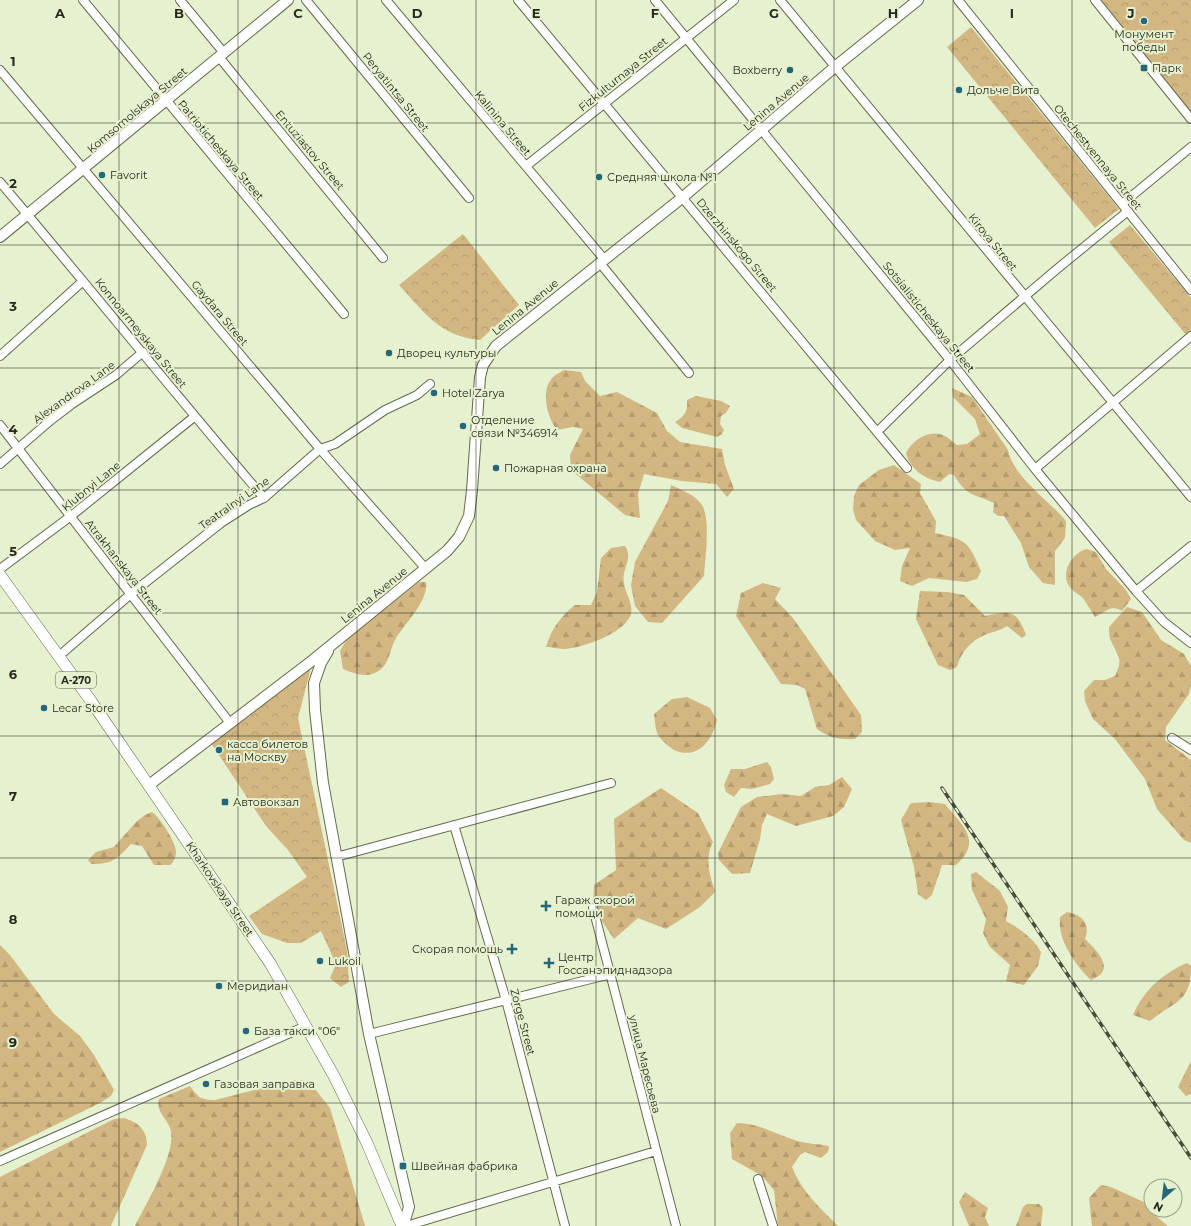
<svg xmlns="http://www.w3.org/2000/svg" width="1191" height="1226" font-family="Montserrat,sans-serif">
<defs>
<pattern id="forest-firs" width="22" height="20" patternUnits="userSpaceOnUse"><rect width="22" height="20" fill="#d3b782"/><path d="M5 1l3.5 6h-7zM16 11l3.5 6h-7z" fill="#b59d70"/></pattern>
<pattern id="park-crowns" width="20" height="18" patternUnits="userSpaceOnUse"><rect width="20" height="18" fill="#d3b782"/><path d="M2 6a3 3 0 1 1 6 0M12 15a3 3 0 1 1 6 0" fill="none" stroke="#b59d70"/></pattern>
</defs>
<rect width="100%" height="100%" fill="#e6f1cf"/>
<path fill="url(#forest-firs)" d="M564,370L581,372L585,381L600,396L617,392L657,413L667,431L680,442L722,449L725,465L734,489L727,497L716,484L682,481L644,474L638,494L640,518L625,515L571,470L570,455L583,429L573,427L557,430C547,417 540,390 553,377C556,374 561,372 564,370Z
M952,388L972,397L1008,450C1013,477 1049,500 1066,521L1065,538L1055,551V585L1043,583L1029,567L1021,543L1004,516H998L993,512L994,503C974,494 966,496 954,475L949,474L940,482C925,479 910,469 906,453C912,440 930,428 945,436C949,438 953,442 957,445L967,444L980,434L975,419L953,397Z
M696,396L721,401L730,406L726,413L721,416L720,424L724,430L722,434L717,437L682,428L675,422C685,416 688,411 687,400Z
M894,465L921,484L920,493L936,521L935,533C967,540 968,541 981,571L977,579L967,582L929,578L912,586L900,581L902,566L910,548L895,550L875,541L856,520L853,509L854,496L859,485L879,470Z
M671,485C682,490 695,495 702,505C711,520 705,559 704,576L662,623L648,622L635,606L631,585L635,562L668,501Z
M625,546C634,559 621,569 624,583C625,594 635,605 630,616C623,634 582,648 564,649C558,649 551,647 546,647C551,629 561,616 575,605H591L597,592L601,558L611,548Z
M1087,549L1096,552L1106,569L1126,590L1131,599L1122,611C1111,604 1106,612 1095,617C1091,611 1087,604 1083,598C1079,594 1072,591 1069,586C1060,572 1073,552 1087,549Z
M419,582H426C429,601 404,624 395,640C390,649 389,664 380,670C369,679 355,674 343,669L340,651L347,639Z
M763,583L781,588L775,599L793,618L861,715L862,732L855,739C839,740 830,738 817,729L805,689L797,685L781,684L736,616L741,593Z
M920,591L947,592L964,595L985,616C1010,610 1017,610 1026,635L1022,638L1007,626C1001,630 996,631 990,633C973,638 961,651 957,667L950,670L938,665L916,619Z
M1127,607L1142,612L1161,640L1184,654L1191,666V684L1189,694L1166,727L1165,740L1191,760V843L1184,840L1157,809L1145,779L1115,739L1093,719L1085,701L1084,691L1094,680H1105L1115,676C1123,659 1119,658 1112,643C1109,638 1109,632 1109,627Z
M687,697L710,708L717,720C712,742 697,760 674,750C669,747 661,740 658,735C655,729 655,720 654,714L672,699Z
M767,762L771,767L774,779L770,784L752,789L741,788L734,797L726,792L724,785L731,769H745Z
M842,777L852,789L844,807L833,816L796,826L767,814L762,825L760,839L750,873L732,874L719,860L718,853L741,807L757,797L782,794L801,796L815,787L829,785Z
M661,788L698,813L713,842C704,859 710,875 715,892L700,907L666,929L638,918L614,939L593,908L594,885L616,870L614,819Z
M929,802L945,804C963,826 983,841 956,865H942L932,895L926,900L918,894L914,867L901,820L911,803Z
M152,812C160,817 177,844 176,853C176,858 173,861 171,865H154L142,846L131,844C117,859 113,864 91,864L88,860L96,852L114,847L136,822L145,815Z
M976,872L1000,891L1008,907L1006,921C1020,929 1033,938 1041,952L1038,966L1024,985L1006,981L1010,965L990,947L983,933L986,919L972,890L971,874Z
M1067,912C1082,915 1091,923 1085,939C1096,950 1118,970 1091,980C1075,965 1057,939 1060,917Z
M0,945L10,955L54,1014L80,1036L94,1055L114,1090L111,1096L100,1103L0,1152Z
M1187,963L1191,966C1191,1003 1176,1000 1150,1021L1133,1015C1144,990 1162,974 1187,963Z
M1191,1061V1094L1186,1096L1178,1087Z
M294,1080H303L311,1084L330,1108L365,1226H135C146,1204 175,1156 171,1132C169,1119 155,1113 159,1099L190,1086C198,1097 200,1100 215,1100Z
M124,1118C137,1122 147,1129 147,1145L111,1226H0V1177L114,1119Z
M737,1123C759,1123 777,1135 798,1141C808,1144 819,1144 829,1146L828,1152L821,1158L805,1152L800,1155L792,1167C802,1192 820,1208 838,1226H778L774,1190L762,1176L732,1159L730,1133Z
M1101,1185L1111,1187L1146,1203L1157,1217L1168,1226H1092L1089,1198Z
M965,1192L988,1208L985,1217L989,1226H969L959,1202Z
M1027,1204H1039L1043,1208L1041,1226H1016L1023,1207Z"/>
<path fill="url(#park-crowns)" d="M1099,0H1191V113Z
M971,27L1119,209L1095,228L947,47Z
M1130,225L1191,298V332L1187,336L1109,242Z
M463,234L519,305L480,340C439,336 425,313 399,285Z
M313,660L298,718L347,950L349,982L341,987L330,978L336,964L321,931L301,943H287L262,934L249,916L307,877L288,850L266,826L209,740Z"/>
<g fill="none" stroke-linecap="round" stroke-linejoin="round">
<defs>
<path id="minor" d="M83,0L344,314
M180,0L224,53
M306,0L469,198
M386,0L604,259
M518,0L907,468
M655,0L950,360L1035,469L1136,591L1164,622L1191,643
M780,0L1191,497
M958,0L1191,290
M1095,0L1191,119
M219,57L383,258
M0,70L320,449L426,569
M526,166L734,0
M0,182C89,287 175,394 264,498
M1122,204L1191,147
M600,263L689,373
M0,356L83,281
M0,425L230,723
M877,432L950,360L1057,269L1128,211
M0,464L51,420L72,404L116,375L143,352
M1035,469L1191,336
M0,569L71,516L194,417
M1136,591L1191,546
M59,656L132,593L221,523L249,505L264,498L320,449L335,444L385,410L417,395L430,384
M1172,738L1191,750
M454,825L506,1000L565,1226
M336,857L611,783
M593,908L676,1226
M369,1034L611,974
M0,1161L306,1026
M758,1179L773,1226
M406,1226L656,1151"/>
<path id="major" d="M0,237L288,0
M328,651L321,663L314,683L315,710L323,783L369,1034L409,1207L403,1226
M149,785L313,660L447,551L459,537L469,516L472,490L480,377L483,365L496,346L683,197L836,66L918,0"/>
<path id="highway" d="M0,575L91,701L270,963L334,1076L367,1143L402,1226"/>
</defs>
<use href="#minor" stroke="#626a4d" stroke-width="10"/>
<use href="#major" stroke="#626a4d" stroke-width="12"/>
<use href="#highway" stroke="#626a4d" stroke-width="12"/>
<use href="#minor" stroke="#fff" stroke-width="8"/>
<use href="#major" stroke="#fff" stroke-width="10"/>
<use href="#highway" stroke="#fff" stroke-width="11"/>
<defs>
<path id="rail" d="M942,788L1191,1158"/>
</defs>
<use href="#rail" stroke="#474b3b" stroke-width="3.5"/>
<use href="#rail" stroke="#e6f1cf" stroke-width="2" stroke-dasharray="6" stroke-linecap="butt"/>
</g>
<path fill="none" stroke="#26291d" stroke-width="1" stroke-opacity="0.55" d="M119,0V1226M238,0V1226M357,0V1226M476,0V1226M596,0V1226M715,0V1226M834,0V1226M953,0V1226M1072,0V1226M0,123H1191M0,245H1191M0,368H1191M0,490H1191M0,613H1191M0,736H1191M0,858H1191M0,981H1191M0,1103H1191"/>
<g fill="#236778" stroke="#e6f1cf" stroke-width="1.5">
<circle cx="1144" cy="21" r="4"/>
<rect x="1140" y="64" width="8" height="8" rx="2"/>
<circle cx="790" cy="70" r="4"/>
<circle cx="959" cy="90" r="4"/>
<circle cx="102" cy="175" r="4"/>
<circle cx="599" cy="177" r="4"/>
<circle cx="389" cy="353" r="4"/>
<circle cx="434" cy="393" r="4"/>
<circle cx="463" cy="426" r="4"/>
<circle cx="496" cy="468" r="4"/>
<circle cx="44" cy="708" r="4"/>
<circle cx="219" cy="750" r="4"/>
<rect x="221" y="798" width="8" height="8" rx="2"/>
<path d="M544 900h4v4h4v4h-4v4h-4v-4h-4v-4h4z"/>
<path d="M510 943h4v4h4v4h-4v4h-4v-4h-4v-4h4z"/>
<circle cx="320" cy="961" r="4"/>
<path d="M547 957h4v4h4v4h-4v4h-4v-4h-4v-4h4z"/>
<circle cx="219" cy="986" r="4"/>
<circle cx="246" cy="1031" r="4"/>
<circle cx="206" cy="1084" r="4"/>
<rect x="399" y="1162" width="8" height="8" rx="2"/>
</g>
<g text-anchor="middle" stroke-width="4" stroke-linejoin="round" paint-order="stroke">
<rect fill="#e6f1cf" stroke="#606552" stroke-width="1" x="56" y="672" width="40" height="16" rx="3"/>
<g font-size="10" font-weight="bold" fill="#26291d">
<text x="76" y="684">А-270</text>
</g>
<g font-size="11" fill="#26291d" stroke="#e6f1cf" text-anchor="start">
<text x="1144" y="38" text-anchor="middle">Монумент<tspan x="1144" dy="13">победы</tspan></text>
<text x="1152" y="72">Парк</text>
<text x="782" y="74" text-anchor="end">Boxberry</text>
<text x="967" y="94">Дольче Вита</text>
<text x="110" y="179">Favorit</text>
<text x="607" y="181">Средняя школа №1</text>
<text x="397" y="357">Дворец культуры</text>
<text x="442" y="397">Hotel Zarya</text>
<text x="471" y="424">Отделение<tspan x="471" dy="13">связи №346914</tspan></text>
<text x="504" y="472">Пожарная охрана</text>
<text x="52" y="712">Lecar Store</text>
<text x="227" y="748">касса билетов<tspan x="227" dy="13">на Москву</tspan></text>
<text x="233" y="806">Автовокзал</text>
<text x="555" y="904">Гараж скорой<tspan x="555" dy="13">помощи</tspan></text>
<text x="503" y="953" text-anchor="end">Скорая помощь</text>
<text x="558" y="961">Центр<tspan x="558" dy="13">Госсанэпиднадзора</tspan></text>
<text x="328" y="965">Lukoil</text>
<text x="227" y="990">Меридиан</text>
<text x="254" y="1035">База такси "06"</text>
<text x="214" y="1088">Газовая заправка</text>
<text x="411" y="1170">Швейная фабрика</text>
</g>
<g font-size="11" fill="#26291d" stroke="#e6f1cf">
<text transform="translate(623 74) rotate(-39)" y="4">Fizkulturnaya Street</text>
<text transform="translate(396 92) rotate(51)" y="4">Peryatintsa Street</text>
<text transform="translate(776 102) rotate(-40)" y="4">Lenina Avenue</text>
<text transform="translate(137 110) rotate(-40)" y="4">Komsomolskaya Street</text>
<text transform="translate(503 123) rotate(50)" y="4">Kalinina Street</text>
<text transform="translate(221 150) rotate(50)" y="4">Patrioticheskaya Street</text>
<text transform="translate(310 150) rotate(50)" y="4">Entuziastov Street</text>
<text transform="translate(1098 157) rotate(51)" y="4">Otechestvennaya Street</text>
<text transform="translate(993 242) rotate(51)" y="4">Kirova Street</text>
<text transform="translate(737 245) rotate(50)" y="4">Dzerzhinskogo Street</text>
<text transform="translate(525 307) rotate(-39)" y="4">Lenina Avenue</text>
<text transform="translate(220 313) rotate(50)" y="4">Gaydara Street</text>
<text transform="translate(929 317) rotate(51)" y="4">Sotsialisticheskaya Street</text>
<text transform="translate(141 333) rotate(51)" y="4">Konnoarmeyskaya Street</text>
<text transform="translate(74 392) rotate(-36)" y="4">Alexandrova Lane</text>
<text transform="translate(91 486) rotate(-39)" y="4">Klubnyi Lane</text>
<text transform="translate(234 503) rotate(-35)" y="4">Teatralnyi Lane</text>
<text transform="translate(124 567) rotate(52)" y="4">Atrakhanskaya Street</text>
<text transform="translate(374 595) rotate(-39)" y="4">Lenina Avenue</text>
<text transform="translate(220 889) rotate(56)" y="4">Kharkovskaya Street</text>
<text transform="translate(523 1022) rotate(75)" y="4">Zorge Street</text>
<text transform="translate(645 1064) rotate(76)" y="4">улица Маресьева</text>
</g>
</g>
<g font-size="13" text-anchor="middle" font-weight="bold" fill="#26291d" stroke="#e6f1cf" stroke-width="4" stroke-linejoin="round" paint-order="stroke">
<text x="60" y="18">A</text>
<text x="179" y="18">B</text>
<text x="298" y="18">C</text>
<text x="417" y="18">D</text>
<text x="536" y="18">E</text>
<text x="655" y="18">F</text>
<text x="774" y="18">G</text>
<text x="893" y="18">H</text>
<text x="1012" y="18">I</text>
<text x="1131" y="18">J</text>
<text x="13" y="66">1</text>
<text x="13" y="188">2</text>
<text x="13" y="311">3</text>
<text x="13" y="434">4</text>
<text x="13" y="556">5</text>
<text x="13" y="679">6</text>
<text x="13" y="801">7</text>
<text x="13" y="924">8</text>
<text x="13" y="1047">9</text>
</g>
<g transform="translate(1163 1198) rotate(208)"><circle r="19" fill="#e6f1cf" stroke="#99a188"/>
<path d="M0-3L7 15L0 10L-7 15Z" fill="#236778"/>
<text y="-6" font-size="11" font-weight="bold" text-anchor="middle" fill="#26291d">N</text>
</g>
</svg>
